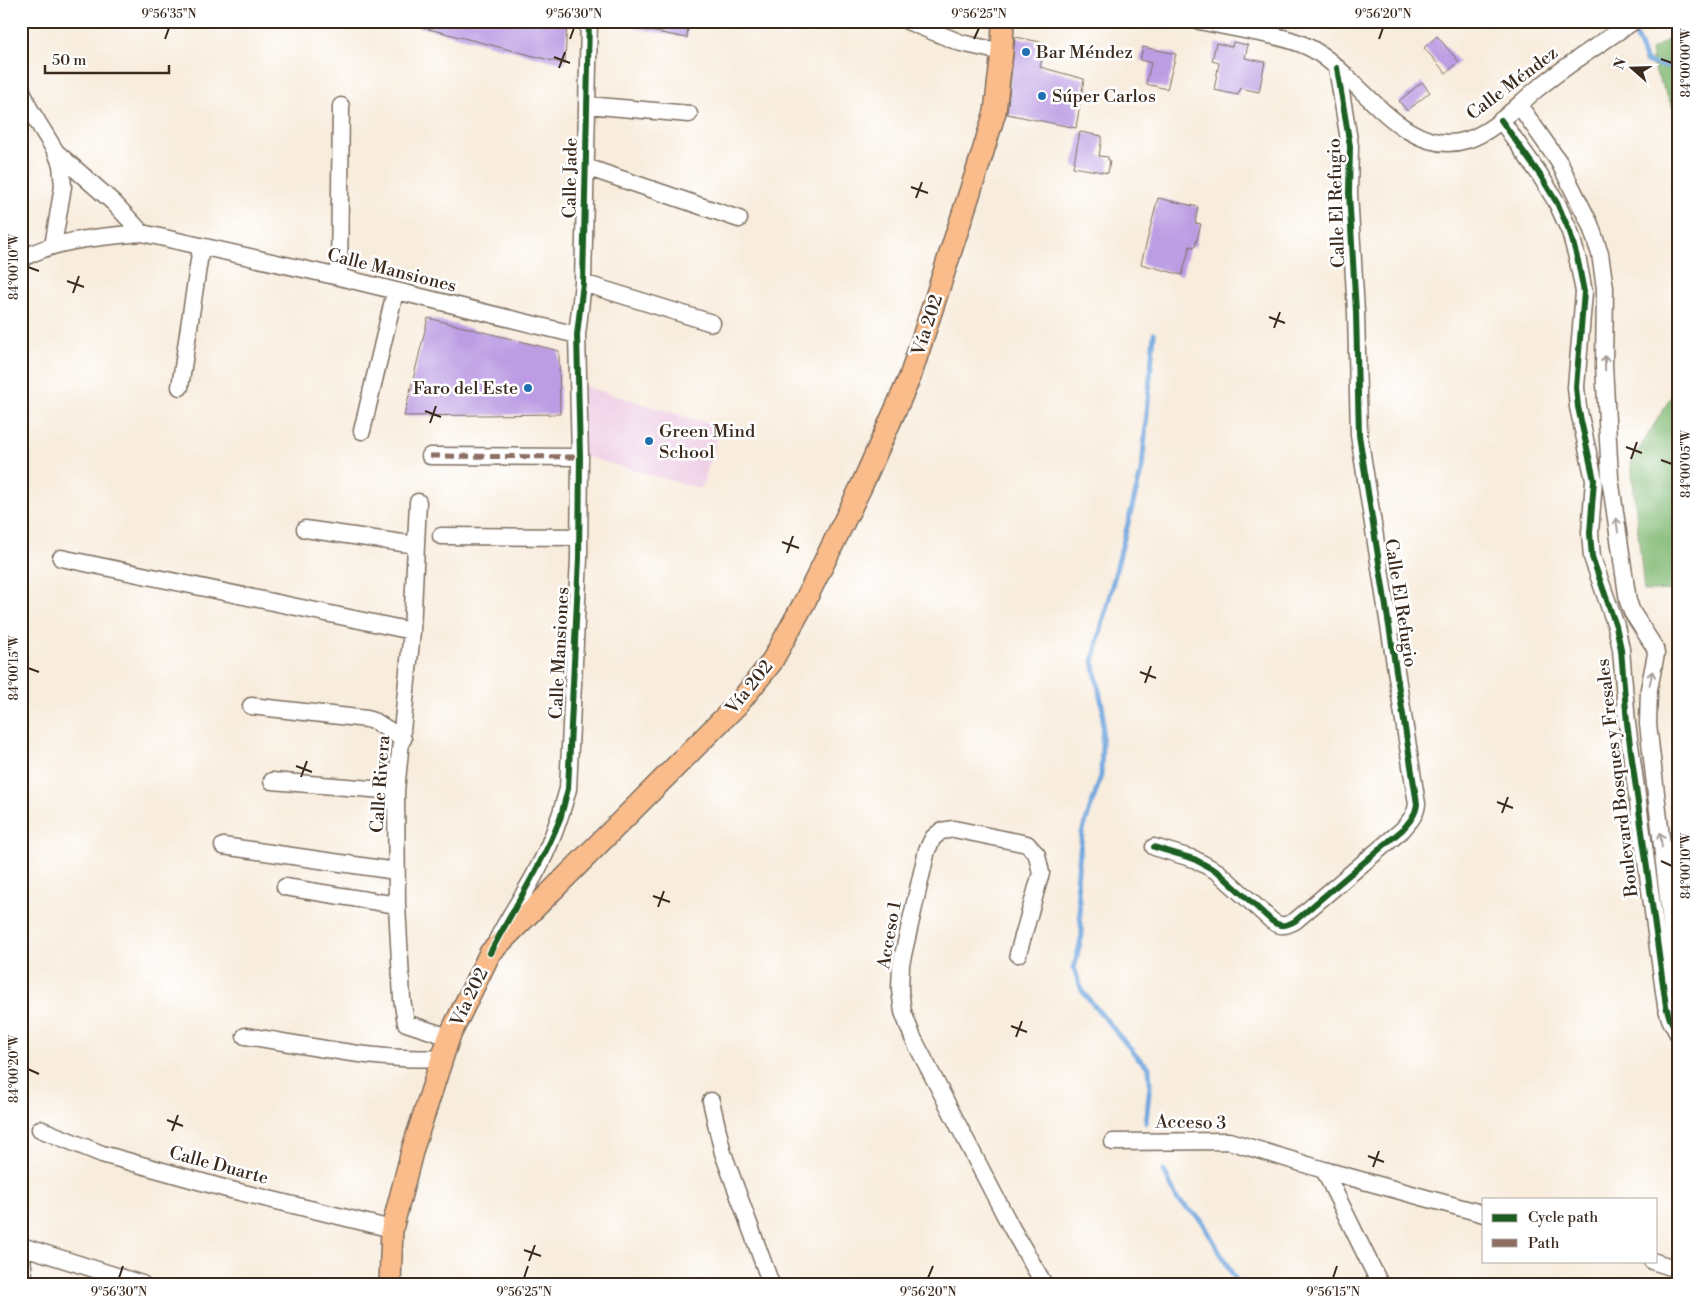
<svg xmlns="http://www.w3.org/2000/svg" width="1700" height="1305" font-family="'Libre Bodoni',serif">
<rect width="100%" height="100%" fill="#fff"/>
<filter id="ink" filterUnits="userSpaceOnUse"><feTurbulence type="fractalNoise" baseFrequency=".02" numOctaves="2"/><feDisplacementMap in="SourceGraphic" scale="10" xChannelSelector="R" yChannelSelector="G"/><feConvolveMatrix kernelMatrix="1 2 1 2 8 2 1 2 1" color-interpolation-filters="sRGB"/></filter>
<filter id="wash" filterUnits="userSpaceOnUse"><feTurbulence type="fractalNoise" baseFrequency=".0096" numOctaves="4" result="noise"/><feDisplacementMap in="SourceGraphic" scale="20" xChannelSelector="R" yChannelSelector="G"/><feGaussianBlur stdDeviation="1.12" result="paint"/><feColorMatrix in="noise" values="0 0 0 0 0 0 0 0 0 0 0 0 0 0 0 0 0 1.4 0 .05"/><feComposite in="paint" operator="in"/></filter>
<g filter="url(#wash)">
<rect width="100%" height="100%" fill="#f8ecdc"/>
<path fill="#efd0e6" d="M580,385L721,427L701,489L580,455Z"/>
<path fill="#85bb77" stroke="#60724a" d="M1679,33V120L1653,67L1651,50Z
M1679,384V590L1644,591L1631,462Z"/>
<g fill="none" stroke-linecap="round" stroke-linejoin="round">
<path stroke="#70a5dd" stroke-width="5" d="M1632,26L1646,61C1658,66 1667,68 1679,64
M1146,1123L1150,1084L1149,1067L1138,1058L1082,991L1074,968L1082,935L1077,880L1082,833L1101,776L1103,710L1093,661L1142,468L1154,334
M1164,1171L1177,1199L1202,1221L1238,1284"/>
</g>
<g id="blocks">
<path fill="#bc9ce3" d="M418,21H567L565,64L417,26Z
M636,21H688L687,38L635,28Z
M1437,36L1459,62L1446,73L1424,48Z
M1015,37L1046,43L1040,67L1084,79L1076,128L1007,114Z
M1233,42L1248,45L1245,58L1265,62L1259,92L1240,88L1238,95L1214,90L1219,63L1212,61L1216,43L1232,47Z
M1143,47L1176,54L1167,89L1146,84L1151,63L1140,60Z
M1422,82L1430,92L1407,111L1399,101Z
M1080,132L1102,136L1099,156L1108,157V160H1110L1108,173L1073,167Z
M1158,198L1198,207L1195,223L1201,224L1195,247L1190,246L1182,275L1141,264Z
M428,318L559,351L560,414L404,416Z"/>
</g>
</g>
<g filter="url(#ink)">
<use href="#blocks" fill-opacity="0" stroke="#7d6e60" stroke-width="1"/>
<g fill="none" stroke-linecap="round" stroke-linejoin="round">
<defs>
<path id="minor" d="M907,21L961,43L1002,52
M1199,21C1219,25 1239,29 1259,33C1275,36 1291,39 1306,46C1356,68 1401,161 1467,140C1495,131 1515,107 1537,89C1568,64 1601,43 1634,21
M21,88L29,108L56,152L114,203L142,233L339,277L577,335
M587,105L689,114
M1519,105L1559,162L1590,224L1600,254L1605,288L1604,365L1610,478L1628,601L1632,612L1655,648L1656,654L1649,689L1648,724L1679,993
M1501,120L1540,175L1557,203L1570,232L1578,261L1584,292L1576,387L1578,407L1594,480L1590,533L1592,557L1616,626L1621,649L1627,723L1666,1006L1670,1019L1679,1036
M586,167L739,219
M53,246L63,186L61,165L56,152
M21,259C57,239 101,237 142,233
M339,277L341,106
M583,283L712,323
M180,387L201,247
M362,431L395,292
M430,456L580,457
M418,502L412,631L396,791L397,905L402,999L406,1023L449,1037
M305,529L416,545
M441,536L579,537
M61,558L412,631
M251,706L367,719L376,722L403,739
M272,781L396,791
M223,846L396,871
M1154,847L1194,859L1218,872L1272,921C1280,927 1286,926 1295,921L1402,830C1409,822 1416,815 1417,804L1359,435L1356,312L1349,193L1350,146L1337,68
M285,887L397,905
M497,940C508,918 522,898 534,876C549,849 560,819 568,789L579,558L580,457L577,335L583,283L589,21
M1018,954L1041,873L1037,855L1027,844L954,829L941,831L933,838L927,850L901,964L900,990L903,1012L913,1038L1011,1227L1044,1284
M245,1036C308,1045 378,1062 442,1058
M711,1101L723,1153L771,1284
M40,1129L102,1154L227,1189L392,1229
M1113,1142L1229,1141L1324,1170L1484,1214
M1324,1170L1380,1284
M21,1246L142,1284
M21,1249L25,1284
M1652,1261L1671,1267L1679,1272"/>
<path id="major" d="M390,1284L392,1229L413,1148L449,1037L490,953L738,704L771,663L804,603L861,487L910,377L981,158L995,112L1002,52L1003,21"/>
</defs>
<use href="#minor" stroke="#7d6e60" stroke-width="19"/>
<use href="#major" stroke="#7d6e60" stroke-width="24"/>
<use href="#minor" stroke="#fff" stroke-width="16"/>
<use href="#major" stroke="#f9bc8a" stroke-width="21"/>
<path stroke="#8d6e63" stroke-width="5" stroke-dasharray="10 5" stroke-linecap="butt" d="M430,456L580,457"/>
<defs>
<path id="cycleway" d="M1501,120L1540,175L1557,203L1570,232L1578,261L1584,292L1576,387L1578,407L1594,480L1590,533L1592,557L1616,626L1621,649L1627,723L1666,1006L1670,1019L1679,1036
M1154,847L1194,859L1218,872L1272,921C1280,927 1286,926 1295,921L1402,830C1409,822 1416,815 1417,804L1359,435L1356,312L1349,193L1350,146L1337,68
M490,953C513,909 541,867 560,819C563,810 565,799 568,789L579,558L580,457L577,335L583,283L589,21"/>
</defs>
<use href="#cycleway" stroke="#fff" stroke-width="9"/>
<use href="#cycleway" stroke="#1b5e20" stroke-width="6"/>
</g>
<defs><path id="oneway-shaft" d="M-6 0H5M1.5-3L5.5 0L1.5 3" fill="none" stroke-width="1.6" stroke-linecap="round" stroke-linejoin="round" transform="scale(1.25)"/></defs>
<g stroke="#a79f9a">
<use href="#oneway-shaft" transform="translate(1605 363) rotate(-91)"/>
<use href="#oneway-shaft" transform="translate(1617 525) rotate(-98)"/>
<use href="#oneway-shaft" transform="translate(1651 678) rotate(-79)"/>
<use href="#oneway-shaft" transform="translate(1661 840) rotate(-96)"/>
</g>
</g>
<path fill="none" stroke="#3b2a1e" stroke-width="2" d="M165,39L169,28M570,39L574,28M974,39L979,28M1379,39L1383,28M554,57L570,63M1661,59L1672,63M559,68L565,52M911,187L928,193M916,198L922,182M28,267L39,271M67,281L84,287M73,293L79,276M1269,317L1285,323M1274,328L1280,312M425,411L441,417M430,423L436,406M1626,447L1642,453M1631,459L1637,442M1661,460L1672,464M782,542L799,548M787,553L793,536M28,668L39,672M1140,672L1156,678M1145,683L1151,666M296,766L312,772M301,777L307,761M1497,802L1513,808M1502,813L1508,797M1661,861L1672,866M653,896L670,902M658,907L664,891M1011,1026L1027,1032M1016,1037L1022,1021M28,1069L39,1074M167,1120L183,1126M172,1131L178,1115M1368,1156L1384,1162M1373,1167L1379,1151M524,1250L541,1256M529,1261L535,1245M119,1278L123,1266M524,1278L528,1266M928,1278L933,1266M1333,1278L1337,1266"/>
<g fill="#1f6fb2" stroke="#fff" stroke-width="2">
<circle cx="1026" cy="52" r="5"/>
<circle cx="1042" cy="96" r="5"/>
<circle cx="528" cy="388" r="5"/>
<circle cx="649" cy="441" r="5"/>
</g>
<g text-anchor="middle" stroke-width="5" stroke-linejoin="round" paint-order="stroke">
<g font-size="18" fill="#3b2a1e" stroke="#fff" text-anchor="start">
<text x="1036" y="58">Bar Méndez</text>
<text x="1052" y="102">Súper Carlos</text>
<text x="518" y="394" text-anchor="end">Faro del Este</text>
<text x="659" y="437">Green Mind<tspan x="659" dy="21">School</tspan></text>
</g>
<g font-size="18" fill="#3b2a1e" stroke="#fff">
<text transform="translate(1512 83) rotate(-37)" y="6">Calle Méndez</text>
<text transform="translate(570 178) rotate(-89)" y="6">Calle Jade</text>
<text transform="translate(1336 203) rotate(-92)" y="6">Calle El Refugio</text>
<text transform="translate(392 270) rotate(14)" y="6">Calle Mansiones</text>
<text transform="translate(927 325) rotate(-72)" y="6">Vía 202</text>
<text transform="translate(1401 603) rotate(81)" y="6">Calle El Refugio</text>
<text transform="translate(559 653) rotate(-87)" y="6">Calle Mansiones</text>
<text transform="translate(749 687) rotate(-51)" y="6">Vía 202</text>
<text transform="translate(1617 778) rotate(-97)" y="6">Boulevard Bosques y Fresales</text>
<text transform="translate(380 784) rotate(-86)" y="6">Calle Rivera</text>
<text transform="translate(889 935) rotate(-80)" y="6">Acceso 1</text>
<text transform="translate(469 997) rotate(-64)" y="6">Vía 202</text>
<text transform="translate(1191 1122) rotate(1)" y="6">Acceso 3</text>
<text transform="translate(219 1165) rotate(15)" y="6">Calle Duarte</text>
</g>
</g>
<rect width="1700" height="1305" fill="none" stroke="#fff" stroke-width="55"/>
<rect x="1482" y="1198" width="175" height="65" fill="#ffffff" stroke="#b1aaa5"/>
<rect x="1492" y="1214" width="25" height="8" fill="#1b5e20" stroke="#b1aaa5"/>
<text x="1528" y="1222" font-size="15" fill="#3b2a1e">Cycle path</text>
<rect x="1492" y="1239" width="25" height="8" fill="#8d6e63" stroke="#b1aaa5"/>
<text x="1528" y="1248" font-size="15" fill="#3b2a1e">Path</text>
<g transform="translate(1632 68) rotate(290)" stroke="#ffffff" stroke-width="4" paint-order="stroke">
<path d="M0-4L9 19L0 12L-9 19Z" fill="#3b2a1e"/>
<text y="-8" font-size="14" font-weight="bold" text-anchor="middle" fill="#3b2a1e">N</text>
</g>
<path d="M45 65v8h124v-8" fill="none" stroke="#3b2a1e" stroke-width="2.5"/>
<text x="52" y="65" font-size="15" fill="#3b2a1e" stroke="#ffffff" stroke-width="4" paint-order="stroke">50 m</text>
<rect x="28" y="28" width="1644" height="1250" fill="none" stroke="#3b2a1e" stroke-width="2"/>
<g font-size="12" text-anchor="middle" fill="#3b2a1e">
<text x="169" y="18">9°56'35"N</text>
<text x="574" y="18">9°56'30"N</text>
<text x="979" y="18">9°56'25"N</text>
<text x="1383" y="18">9°56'20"N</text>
<text transform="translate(1686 63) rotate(-90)" y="4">84°00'00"W</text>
<text transform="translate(14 267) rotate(-90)" y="4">84°00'10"W</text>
<text transform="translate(1686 464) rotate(-90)" y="4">84°00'05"W</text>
<text transform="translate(14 668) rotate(-90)" y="4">84°00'15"W</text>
<text transform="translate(1686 866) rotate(-90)" y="4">84°00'10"W</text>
<text transform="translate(14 1069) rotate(-90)" y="4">84°00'20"W</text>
<text x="119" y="1296">9°56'30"N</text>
<text x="524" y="1296">9°56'25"N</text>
<text x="928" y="1296">9°56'20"N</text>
<text x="1333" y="1296">9°56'15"N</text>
</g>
</svg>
